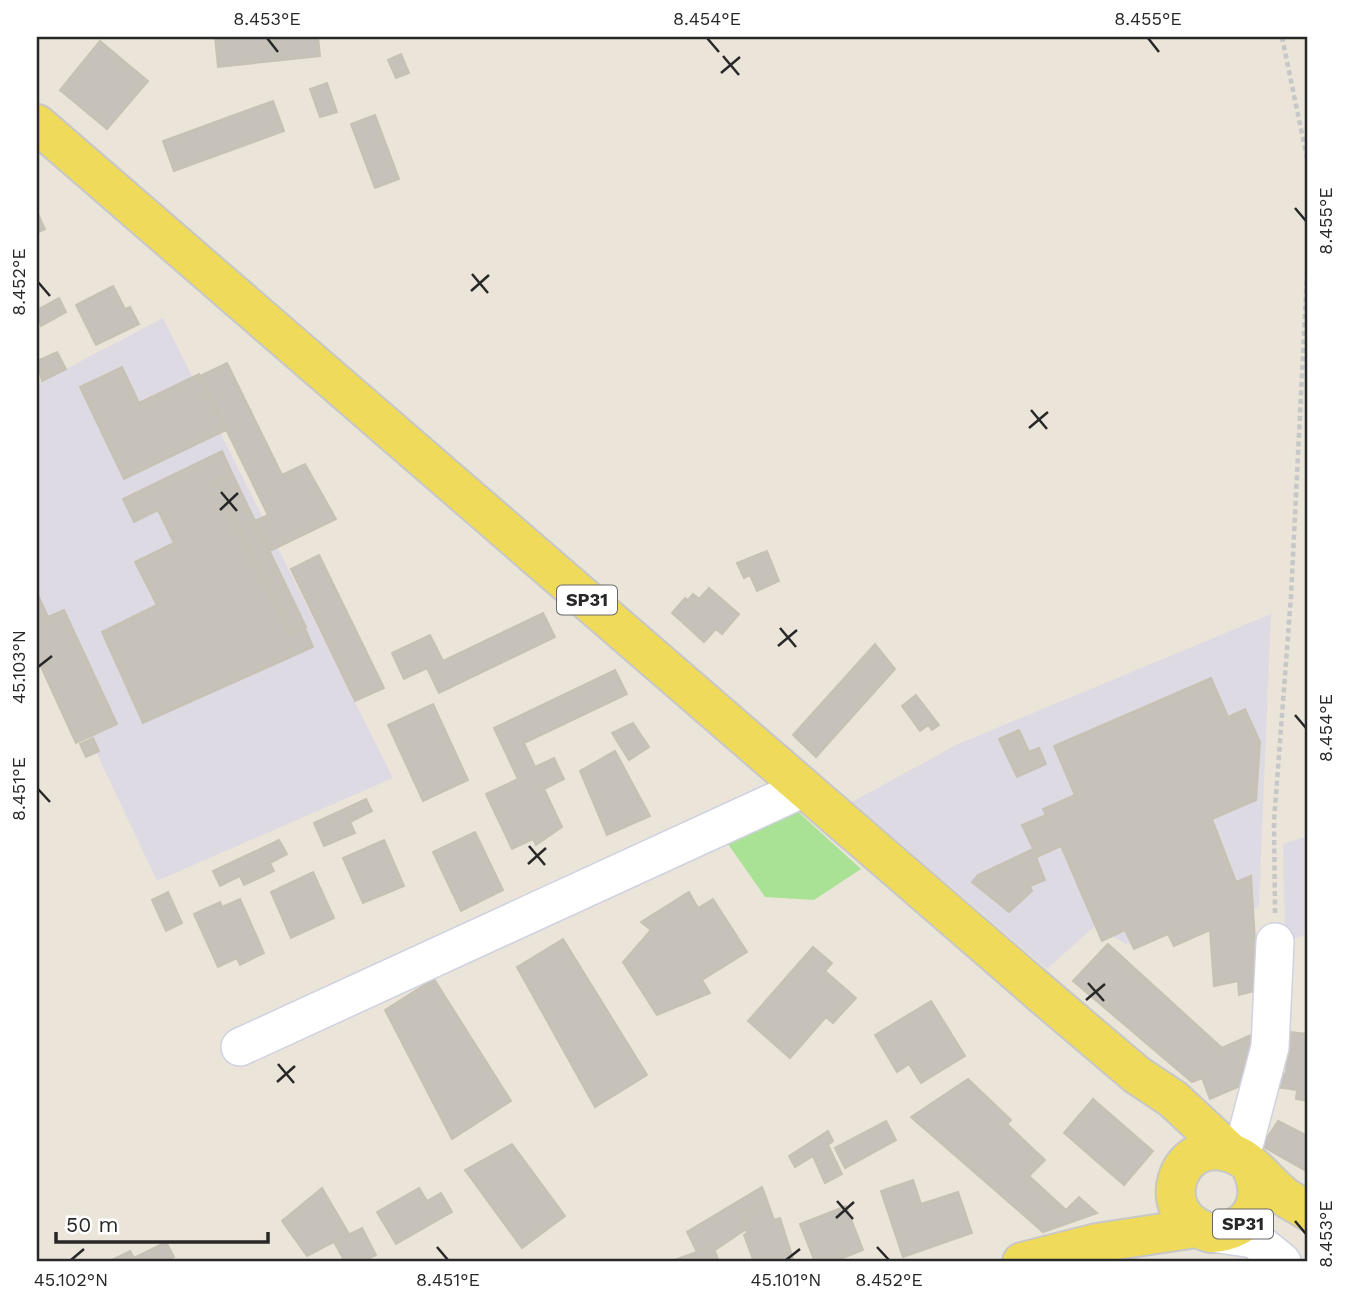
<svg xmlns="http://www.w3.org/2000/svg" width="1345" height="1299" font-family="'Work Sans',sans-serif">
<rect width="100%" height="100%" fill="#ebe5d9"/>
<path fill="#dedae3" d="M163,318L393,778L157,881L37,627V384Z
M1271,614L1259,907L1126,944L1095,926L1047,969L852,802L958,744Z
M1308,836V934L1285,942L1283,844Z"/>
<path fill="#a9e295" d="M795,809L861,869L814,900L765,897L728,844Z"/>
<path fill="#c6c2b9" stroke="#c6c1b3" stroke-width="2" d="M215,37H318L320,56L218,67Z
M100,41L148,81L107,129L60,90Z
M401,54L409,73L396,78L388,60Z
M327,83L337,112L320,117L310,89Z
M273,101L284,131L174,171L163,141Z
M375,115L399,179L375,188L351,124Z
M37,212L45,229L37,233Z
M113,286L125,309L130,307L139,324L96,345L76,305Z
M59,298L66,312L41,326L37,310Z
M57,352L66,369L42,381L37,361Z
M227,363L282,475L305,464L336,519L270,551L255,521L268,515L200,376Z
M122,367L139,403L199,374L226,430L124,479L80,387Z
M222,451L232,473L216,481L290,634L305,628L313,647L143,723L102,632L157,605L135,562L174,543L158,510L134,522L123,499Z
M232,473L306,627L290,634L216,481Z
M767,551L779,581L757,591L750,575L744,578L737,563Z
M319,555L384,688L355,701L291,569Z
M709,588L739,614L722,634L716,629L704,642L672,613L685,598L688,600L693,594L699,599Z
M37,593L48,617L64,610L117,724L76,743L37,658Z
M543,613L555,637L439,693L427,668L404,679L392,653L430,635L443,661Z
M875,644L895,669L816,757L793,735Z
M615,670L627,694L524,743L535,767L554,758L564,779L544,789L562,827L536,845L533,839L512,849L486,794L518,779L494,728Z
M1211,678L1228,717L1245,709L1260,742L1256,800L1212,819L1236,882L1251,876L1258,990L1239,995L1238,981L1214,986L1210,930L1174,946L1168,934L1134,949L1125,930L1102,941L1061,846L1037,857L1022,825L1046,815L1043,809L1075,795L1054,746Z
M916,695L939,725L932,730L928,725L920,731L902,706Z
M433,704L468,780L423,801L388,725Z
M633,723L649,747L629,760L612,733Z
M1019,730L1029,752L1039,748L1046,764L1017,777L999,739Z
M93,738L99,751L86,757L80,744Z
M615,751L650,816L607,835L580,771Z
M366,799L372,811L350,822L355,833L324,846L314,823Z
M475,832L503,890L461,911L433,852Z
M279,840L287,854L270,863L274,871L244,885L240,876L220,886L213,871Z
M384,840L404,886L363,903L343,858Z
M1033,849L1045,880L1030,886L1032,891L1009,912L972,882L978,875Z
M313,872L334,918L291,938L271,892Z
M168,892L182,923L166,931L152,900Z
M689,892L698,908L713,899L747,952L702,980L710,993L657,1015L623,962L651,930L641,922Z
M240,899L264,953L240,965L237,958L218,967L194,914L220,902L222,907Z
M563,939L647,1075L595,1107L517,967Z
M1108,944L1222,1048L1253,1034L1259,1078L1210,1099L1202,1078L1192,1082L1073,981Z
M813,947L832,963L825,971L856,998L833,1023L826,1017L790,1058L748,1021Z
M434,979L511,1101L452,1139L385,1010Z
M931,1001L965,1056L921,1083L909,1064L897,1072L875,1035Z
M1289,1032L1308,1034V1101L1296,1099L1297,1090L1275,1087L1276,1072L1286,1074Z
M968,1079L1011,1120L1007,1124L1045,1160L1029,1176L1066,1210L1079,1197L1097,1213L1043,1232L911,1117Z
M1093,1099L1153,1151L1124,1185L1064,1133Z
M886,1121L896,1140L845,1168L835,1148Z
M1278,1121L1308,1136V1172L1262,1146Z
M828,1131L833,1141L828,1145L842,1174L825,1183L813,1156L795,1167L789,1156Z
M512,1144L565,1216L522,1248L465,1170Z
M913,1180L921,1204L958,1192L972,1233L903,1257L881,1191Z
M762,1187L768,1203L741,1213L746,1229L715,1250L713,1246L697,1252L687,1232Z
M322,1188L349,1234L307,1256L282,1221Z
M419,1188L427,1201L441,1193L452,1212L396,1244L377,1212Z
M768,1203L774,1220L780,1218L794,1262H754L744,1235L747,1233L741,1213Z
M846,1206L863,1250L833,1262H815L800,1224Z
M362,1228L376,1255L361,1262H345L334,1242Z
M166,1242L174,1257L163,1262H108L130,1251L134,1258Z
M713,1246L719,1262H673L672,1261Z"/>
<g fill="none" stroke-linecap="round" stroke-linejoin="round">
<defs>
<path id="minor" d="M240,1047L804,788
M1241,1157L1270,1047L1275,942
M1211,1233L1254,1239L1282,1262"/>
<path id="major" d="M37,124L1044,996L1137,1075L1173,1099L1230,1152
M1251,1167C1268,1202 1249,1232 1211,1233C1149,1216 1177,1134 1231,1153C1252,1160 1268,1184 1285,1197C1292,1202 1301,1206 1308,1211
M1022,1262L1097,1243L1196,1228"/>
</defs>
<use href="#minor" stroke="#cfd1e1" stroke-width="40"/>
<use href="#major" stroke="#c7c7c7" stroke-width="42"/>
<path stroke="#c7c7c7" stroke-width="4.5" stroke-dasharray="5 3.5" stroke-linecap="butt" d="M1282,37L1308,163
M1275,913L1274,821L1291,596L1308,253"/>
<use href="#minor" stroke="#fff" stroke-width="37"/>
<use href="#major" stroke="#f0da59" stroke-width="38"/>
</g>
<path fill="none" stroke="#282828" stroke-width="2.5" d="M267,38L278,52M707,38L719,52M1148,38L1159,52M723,56L739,75M721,73L740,57M1295,208L1306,221M472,274L488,293M38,282L50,296M471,291L489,275M1031,410L1047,429M1029,428L1048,412M221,492L237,511M220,510L238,493M780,628L796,647M778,646L797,630M38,667L52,656M1295,715L1306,728M38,789L50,802M529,846L545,865M528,864L546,848M1088,983L1104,1001M1086,1000L1105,984M278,1064L294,1083M277,1082L295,1066M837,1201L853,1219M836,1218L854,1202M1295,1221L1306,1234M437,1247L448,1260M877,1247L889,1260M71,1260L84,1249M786,1260L800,1249"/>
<g text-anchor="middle" stroke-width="7" stroke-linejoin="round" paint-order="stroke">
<g fill="#fff" stroke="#686868" stroke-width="2">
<rect x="557" y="585.5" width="60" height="29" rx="5"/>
<rect x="1213" y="1209.5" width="60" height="29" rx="5"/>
</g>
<g font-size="18" font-weight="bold" fill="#282828">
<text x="587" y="606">SP31</text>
<text x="1243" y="1230">SP31</text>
</g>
</g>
<rect width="1345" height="1299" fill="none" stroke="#ffffff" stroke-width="77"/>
<path d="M56 1232v10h212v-10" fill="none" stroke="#282828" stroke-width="3.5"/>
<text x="66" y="1232" font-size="21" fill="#282828" stroke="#ffffff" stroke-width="5" paint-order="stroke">50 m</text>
<rect x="38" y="38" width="1268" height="1222" fill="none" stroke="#282828" stroke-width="2.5"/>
<g font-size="18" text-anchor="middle" fill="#282828">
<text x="267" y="25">8.453°E</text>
<text x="707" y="25">8.454°E</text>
<text x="1148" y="25">8.455°E</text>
<text transform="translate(1326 221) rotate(-90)" y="6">8.455°E</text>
<text transform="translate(19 282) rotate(-90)" y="6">8.452°E</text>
<text transform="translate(19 667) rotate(-90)" y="6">45.103°N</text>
<text transform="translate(1326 728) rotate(-90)" y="6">8.454°E</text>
<text transform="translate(19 789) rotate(-90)" y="6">8.451°E</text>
<text transform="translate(1326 1234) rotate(-90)" y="6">8.453°E</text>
<text x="71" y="1286">45.102°N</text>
<text x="448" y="1286">8.451°E</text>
<text x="786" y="1286">45.101°N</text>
<text x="889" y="1286">8.452°E</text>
</g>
</svg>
